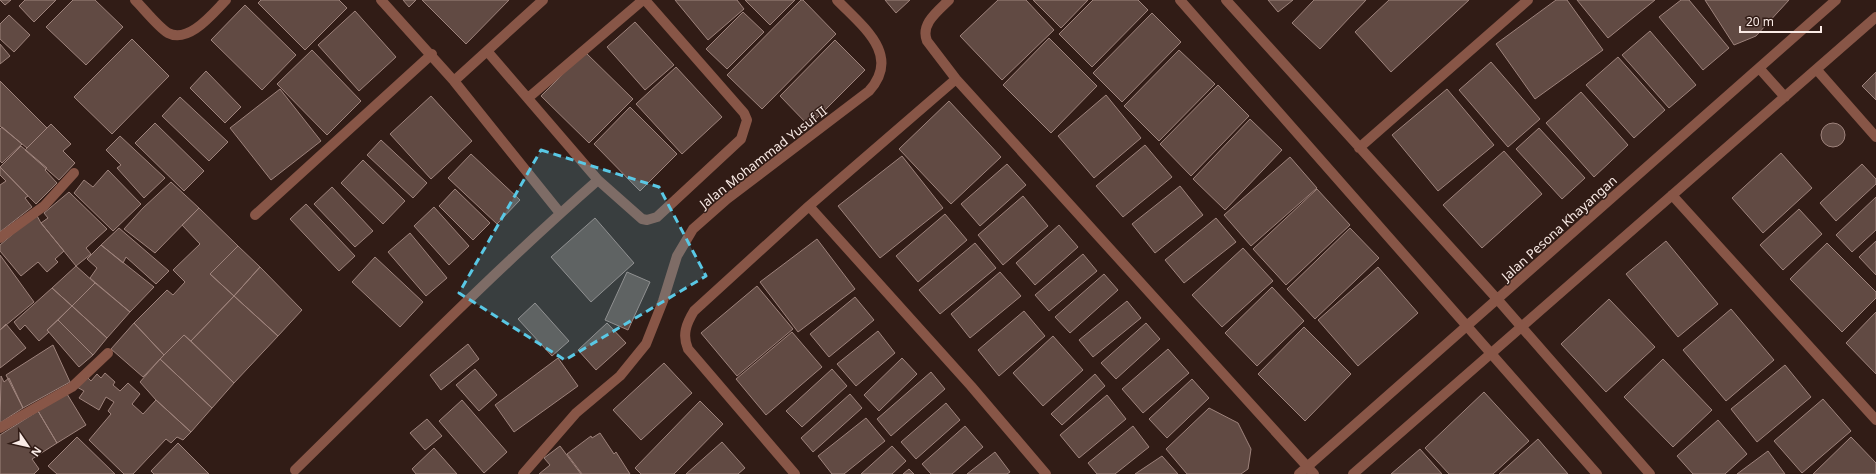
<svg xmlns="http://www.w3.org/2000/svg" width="1876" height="474" font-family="'Noto Sans',sans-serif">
<rect width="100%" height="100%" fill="#311c16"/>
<path fill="#614a43" stroke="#9e837c" d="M0,0H11L5,5Z
M25,0H56L34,22L19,6Z
M73,0H95L123,27L86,65L46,27Z
M261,0H339L347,8L305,50L258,3Z
M403,0H416L409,7Z
M422,0H509L466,44Z
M675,0H737L744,9L708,40Z
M745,0H795L770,25Z
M801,0H803L836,34L762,109L727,75Z
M885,0H910L896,13Z
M998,0H1026L1054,30L1002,80L960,36Z
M1033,0H1088L1061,28Z
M1093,0H1138L1148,10L1092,67L1059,34Z
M1268,0H1293L1278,12Z
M1314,0H1366L1320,49L1292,23Z
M1389,0H1469L1391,72L1355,32Z
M1556,0H1567L1603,50L1535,99L1496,44Z
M1577,0H1655L1608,38Z
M1681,0H1689L1729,48L1703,70L1659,17Z
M1705,0H1789L1756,36L1734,45Z
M245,5L296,55L262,90L211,40Z
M355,11L396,57L359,91L318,45Z
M743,12L764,32L727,69L706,49Z
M1152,13L1181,42L1122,102L1093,73Z
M9,15L30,35L14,52L0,39V24Z
M635,22L674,65L645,90L607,47Z
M1650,31L1696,85L1669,108L1622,55Z
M1049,38L1097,86L1051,133L1003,85Z
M132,39L169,76L112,134L74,97Z
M835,40L865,70L809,126L780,96Z
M0,44L10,56L0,64Z
M312,50L361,101L327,135L277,84Z
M1179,50L1215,84L1159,141L1124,106Z
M585,52L633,99L589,143L541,96Z
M1618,57L1665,110L1634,138L1586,85Z
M1491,62L1540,119L1508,147L1459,90Z
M676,67L722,117L682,154L636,104Z
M206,71L241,107L225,123L190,88Z
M1876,72V100L1862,86Z
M0,81L47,128L27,148L0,126Z
M1218,85L1249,116L1191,176L1160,144Z
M280,89L321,141L271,180L230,128Z
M1447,89L1494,145L1438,191L1392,135Z
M1581,92L1628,145L1594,177L1546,123Z
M1106,95L1141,138L1094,178L1058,136Z
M431,96L472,141L431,179L390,134Z
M180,97L228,142L209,161L162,116Z
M949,101L1001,157L951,204L899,149Z
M630,107L677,154L640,191L594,144Z
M1250,119L1282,150L1225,210L1193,179Z
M155,123L204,171L184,191L135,143Z
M1821 135a12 12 0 1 1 24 0a12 12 0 1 1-24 0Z
M51,124L71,144L63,151L75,163L59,180L25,150Z
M2,127L22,144L2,163L0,161V129Z
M1539,128L1585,178L1562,199L1516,149Z
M120,136L165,178L144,198L117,168L121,165L106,150Z
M381,140L427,183L413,198L367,155Z
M1145,145L1172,177L1123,217L1096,186Z
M21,146L47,168L45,170L57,183L36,204L0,167Z
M1504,151L1542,194L1482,248L1443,205Z
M1781,153L1812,188L1763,233L1732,198Z
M471,154L520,200L497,224L448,178Z
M902,156L943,208L880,258L838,206Z
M1290,157L1317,188L1251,246L1224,215Z
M363,160L405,201L383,224L341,183Z
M1007,164L1026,185L980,226L961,204Z
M1862,164L1876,179V184L1836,221L1820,203Z
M0,167L28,196L25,198L32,207L0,232V185L6,181L0,175Z
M108,170L141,204L113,231L74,193L84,180L93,187Z
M171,182L199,208L155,253L124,229L143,208Z
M1180,186L1203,215L1155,253L1132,224Z
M332,187L373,231L355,247L314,204Z
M455,189L490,223L473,240L439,206Z
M1317,189L1350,225L1286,285L1253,249Z
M69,192L107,229L86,248L91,254L76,266L41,223L48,218L44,213Z
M1023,196L1048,226L1003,265L978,235Z
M1876,197V230L1852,252L1836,235Z
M306,204L355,256L339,271L290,219Z
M434,207L469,246L449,265L414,226Z
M199,208L238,246L210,274L234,296L191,341L184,335L164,355L134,323L167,290L173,295L185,282L173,270L200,244L182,225Z
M1799,209L1822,234L1783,270L1760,245Z
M36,214L41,223L64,251L55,259L58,262L47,272L38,262L21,276L0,251V245Z
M945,214L967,240L918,282L896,256Z
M595,218L634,263L591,302L551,257Z
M1216,218L1236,242L1184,283L1165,260Z
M1059,225L1078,247L1035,285L1016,263Z
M119,228L169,271L156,284L126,257L123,263L101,245Z
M1350,228L1379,258L1315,319L1287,289Z
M410,233L447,278L426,296L388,252Z
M817,239L855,289L798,332L760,282Z
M1666,241L1718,304L1678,337L1626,274Z
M1876,241V275L1859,257Z
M975,243L996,268L940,314L919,290Z
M1827,243L1876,292V298L1842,332L1790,279Z
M101,245L154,287L130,312L90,278L97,268L87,259Z
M238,246L260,267L234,296L210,274Z
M1243,248L1273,281L1222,327L1192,295Z
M1083,254L1097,271L1049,311L1035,295Z
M0,255L34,302L0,330Z
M375,257L423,302L400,327L352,282Z
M76,266L95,283L72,306L52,288Z
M260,267L302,310L278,336L234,296Z
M1378,267L1418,313L1358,366L1318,320Z
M627,272L650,282L628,330L605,320Z
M1000,272L1021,296L970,338L951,314Z
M1104,274L1118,290L1070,333L1055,317Z
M95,283L130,312L107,338L72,306Z
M757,286L793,329L737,376L701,333Z
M1272,287L1304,321L1257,366L1225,333Z
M52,288L72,306L47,330L49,332L39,341L25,325L20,330L14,322Z
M234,296L278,336L234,383L191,341Z
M855,297L874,320L829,357L810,334Z
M1609,299L1655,347L1606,392L1561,344Z
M1127,301L1141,318L1093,357L1079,340Z
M535,303L569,341L552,356L518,319Z
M72,306L107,338L93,355L58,320Z
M1731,309L1774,360L1726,401L1683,350Z
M1024,311L1045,336L999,376L978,350Z
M1876,312V374L1846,343Z
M58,320L93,355L79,367L47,330Z
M134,323L164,355L143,377L111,349Z
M607,323L626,343L596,370L578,350Z
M1146,323L1160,339L1116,379L1101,363Z
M6,324L26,348L0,368V330Z
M1304,327L1351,374L1305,421L1258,374Z
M878,331L895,353L856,386L837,364Z
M792,332L822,367L766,415L736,379Z
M184,335L234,383L212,408L160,359Z
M1053,336L1083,370L1043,406L1013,373Z
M468,344L479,359L441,390L430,375Z
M53,345L70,382L23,408L6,375Z
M1168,349L1189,373L1143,413L1122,389Z
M558,358L578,386L514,432L495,405Z
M902,358L917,374L879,411L864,395Z
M160,359L212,408L191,432L156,400L140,382Z
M1663,359L1712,410L1673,447L1624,397Z
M664,363L692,393L641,440L613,410Z
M1785,365L1811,397L1757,442L1731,409Z
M475,369L497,395L479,411L456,385Z
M832,369L847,386L802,427L786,411Z
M931,372L945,389L891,436L877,419Z
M105,373L115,382L113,385L120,391L128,383L140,394L132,404L143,414L156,400L191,432L183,440L177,437L171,443L166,439L133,474H124L89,440L111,414L108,411L114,402L106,397L99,410L79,398L84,391L77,387L87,377L91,381L97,374L101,378Z
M1095,374L1105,386L1062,425L1051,414Z
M1,376L4,382L9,378L23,408L0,423Z
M1192,379L1209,398L1167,438L1149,419Z
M1484,392L1529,441L1493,474H1449L1425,448Z
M67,394L86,425L57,443L38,411Z
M850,394L862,408L813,452L801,438Z
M1107,395L1126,419L1079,458L1060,435Z
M1823,399L1851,431L1802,473L1774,441Z
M462,400L507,452L484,473L439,421Z
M700,401L723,424L674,474H641L635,468Z
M946,403L960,420L916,459L901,442Z
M1209,408L1238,423L1251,449L1248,469L1241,474H1187L1166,449Z
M38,411L57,443L32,459L39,469L34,474H0V435Z
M866,418L885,441L844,474H832L818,456Z
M427,419L442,436L425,450L410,433Z
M1718,420L1747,454L1725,474H1693L1677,456Z
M965,426L983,447L952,474H931L922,464Z
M1133,426L1149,447L1115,474H1097L1088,463Z
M600,433L614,454L616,452L630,474H582L567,454L591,436L592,438Z
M77,437L115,474H57L48,466Z
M1851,437L1876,463V474H1813Z
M1538,439L1568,474H1499Z
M722,442L745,468L738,474H686Z
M178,443L209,474H154L151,471Z
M560,446L581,474H539L550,465L544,458Z
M892,446L906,461L892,474H861Z
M434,448L457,474H416L412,469Z
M1420,449L1442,474H1391Z
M1768,451L1785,474H1737Z
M995,452L1010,472L1007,474H967Z
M1162,456L1178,474H1135Z
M909,469L914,474H903Z"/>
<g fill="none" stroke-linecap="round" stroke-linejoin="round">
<path stroke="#885647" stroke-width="10" d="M135,0C144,9 158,27 168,33C189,44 213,13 226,0
M381,0L454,81L560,213
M949,0C938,11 920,24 927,41L956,79L1314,474
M1180,0L1597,474
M1226,0L1498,300L1650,474
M487,51L598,180L642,219L647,220L657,217L741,139L747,120L744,113L645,0
M1759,68L1785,97
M1817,70L1876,137
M454,81L543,0
M528,98L643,0
M1359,148L1528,0
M1672,195L1876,420
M809,206L971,386L1046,474
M255,215L432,54
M0,238L44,206L74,173
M0,428L72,387L108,353
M295,470C395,372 493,272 598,180
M523,474L576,413L620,376L646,344L663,301L677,256L693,229L727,199L869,91C902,55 862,26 837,0
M795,474L688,349C682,335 686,324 694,311L809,206L956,79
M1299,474L1836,0
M1353,474L1876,17"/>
</g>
<path fill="#59c8e5" fill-opacity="0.2" stroke="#59c8e5" stroke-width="3" stroke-dasharray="8 5" stroke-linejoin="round" d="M541,150L659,187L706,276L565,360L459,293Z"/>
<g text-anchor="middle" stroke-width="3" stroke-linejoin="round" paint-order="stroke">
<g font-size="13" fill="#faebe6" stroke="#311c16">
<text transform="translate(763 157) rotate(-38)" y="5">Jalan Mohammad Yusuf II</text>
<text transform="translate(1559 228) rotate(-42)" y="5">Jalan Pesona Khayangan</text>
</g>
</g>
<g transform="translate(28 446) rotate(124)" stroke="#311c16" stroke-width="3" paint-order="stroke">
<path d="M0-3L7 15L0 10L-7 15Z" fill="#faebe6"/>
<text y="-6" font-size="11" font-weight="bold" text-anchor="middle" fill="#faebe6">N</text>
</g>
<path d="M1740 26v6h81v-6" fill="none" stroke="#faebe6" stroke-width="2"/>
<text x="1746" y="26" font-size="12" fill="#faebe6" stroke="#311c16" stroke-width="3" paint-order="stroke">20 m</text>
</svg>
